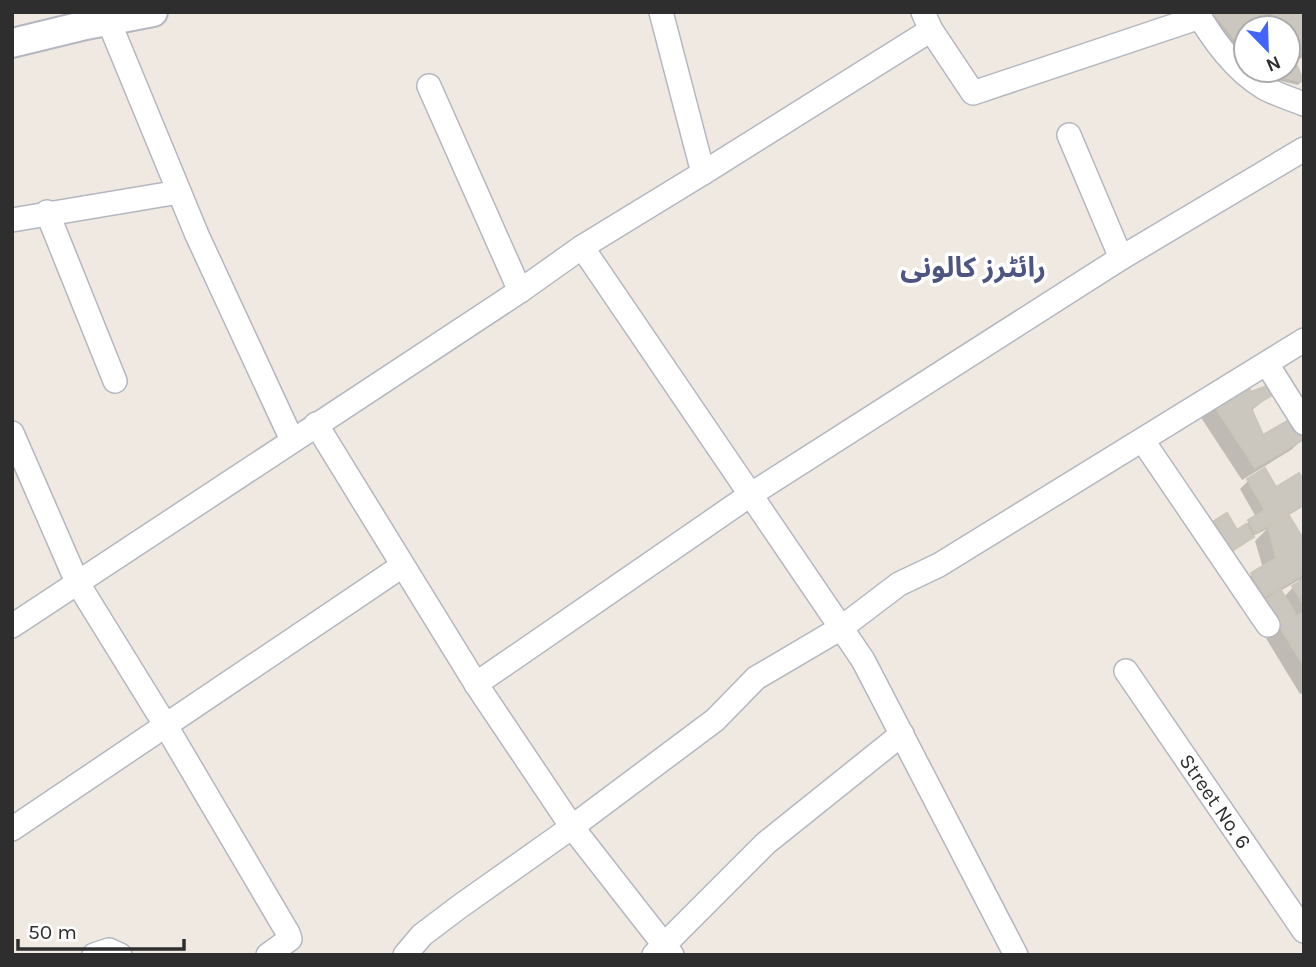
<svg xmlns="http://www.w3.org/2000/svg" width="1316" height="967" font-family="Karla,'Noto Sans Arabic',sans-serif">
<rect width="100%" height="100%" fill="#efe9e1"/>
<path fill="#0003" fill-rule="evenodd" d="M1211,12H1304V57L1288,64V28H1246V70H1277L1271,76L1247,84L1199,24Z
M1296,69L1302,81L1298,85L1273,79Z
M1250,394L1270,395L1251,411L1262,438H1304L1291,450L1242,480L1198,413Z
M1248,481L1275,489L1304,484V506L1287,516L1299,536L1304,532V577L1298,583L1304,581V692L1300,694L1252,615V608L1239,588L1252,575L1263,568L1255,541L1267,529L1253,536L1243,545L1222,558L1206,531L1226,516L1236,532L1256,517L1240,489ZM1299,580V581L1284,597L1280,591Z"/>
<path fill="#cbc7bf" stroke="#cbc5ba" stroke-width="2" d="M1213,12H1265L1272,28H1246V53Z
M1271,12H1304V51L1290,57L1288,28H1278Z
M1297,66L1304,82L1274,75Z
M1247,383L1251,392L1269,385L1272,395L1251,408L1263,435L1294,417L1304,433V439L1255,468L1210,399Z
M1265,468L1276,487L1299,473L1304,481V504L1255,533L1248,520L1265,510L1247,479Z
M1227,513L1237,530L1246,524L1254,537L1231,551L1214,521Z
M1288,514L1304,540V574L1265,597L1251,573L1276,558L1268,526Z
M1304,579V604L1292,586Z
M1281,590L1297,616L1304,612V666L1264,601Z"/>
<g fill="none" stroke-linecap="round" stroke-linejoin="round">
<defs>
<g id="minor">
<path d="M923,12L931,30L973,93L1200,17"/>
<path d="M1197,12C1212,39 1236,71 1263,87C1275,94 1291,99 1304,104"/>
<path d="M109,22L197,235L292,440"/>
<path d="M429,86L520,291"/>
<path d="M1069,135L1121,258"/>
<path d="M703,173L931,30"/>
<path d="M47,212L115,381"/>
<path d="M12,220L179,192"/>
<path d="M582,247L863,660L1016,955"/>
<path d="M1267,364L1304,423"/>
<path d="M316,424L476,684L572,827L672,955"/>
<path d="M12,433L77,582L166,726L288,933L290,939L268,955"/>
<path d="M1143,441L1268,625"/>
<path d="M12,626L520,291L582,247L703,173L661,12"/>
<path id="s1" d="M1126,671L1304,931"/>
<path d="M476,684L750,495L1121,258L1304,149"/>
<path d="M12,829L402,566"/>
<path d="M94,955L109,950L120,955"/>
<path d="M405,955L422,935L459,907L572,827L715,720L756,678L841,628L899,584L939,565L1304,340"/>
<path d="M654,955L766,843L902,734"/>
</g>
<path id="tertiary" d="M12,43L86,25L153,12"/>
</defs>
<use href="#minor" stroke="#b4b7c1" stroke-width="26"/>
<use href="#tertiary" stroke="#b4b7c1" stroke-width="32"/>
<use href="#minor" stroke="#fff" stroke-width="23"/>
<use href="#tertiary" stroke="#fff" stroke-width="28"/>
</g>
<g text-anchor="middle" stroke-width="7" stroke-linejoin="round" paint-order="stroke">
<g font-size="21" fill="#2e2e2e" stroke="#fff">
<text dy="7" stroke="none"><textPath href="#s1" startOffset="158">Street No. 6</textPath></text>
</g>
<g font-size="28" font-weight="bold" fill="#4d5680" stroke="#fff">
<text x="973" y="277">رائٹرز کالونی</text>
</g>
</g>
<rect width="1316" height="967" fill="none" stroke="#2e2e2e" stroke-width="28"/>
<g transform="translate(1267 49) rotate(157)"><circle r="33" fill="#ffffff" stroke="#ababab" stroke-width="2"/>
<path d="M0-5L12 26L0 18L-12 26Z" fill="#4264fb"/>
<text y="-10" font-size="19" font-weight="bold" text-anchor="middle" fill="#2e2e2e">N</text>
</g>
<path d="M18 939v10h166v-10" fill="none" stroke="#2e2e2e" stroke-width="3.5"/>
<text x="28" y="939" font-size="21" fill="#2e2e2e" stroke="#ffffff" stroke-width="5" paint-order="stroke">50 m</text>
</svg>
